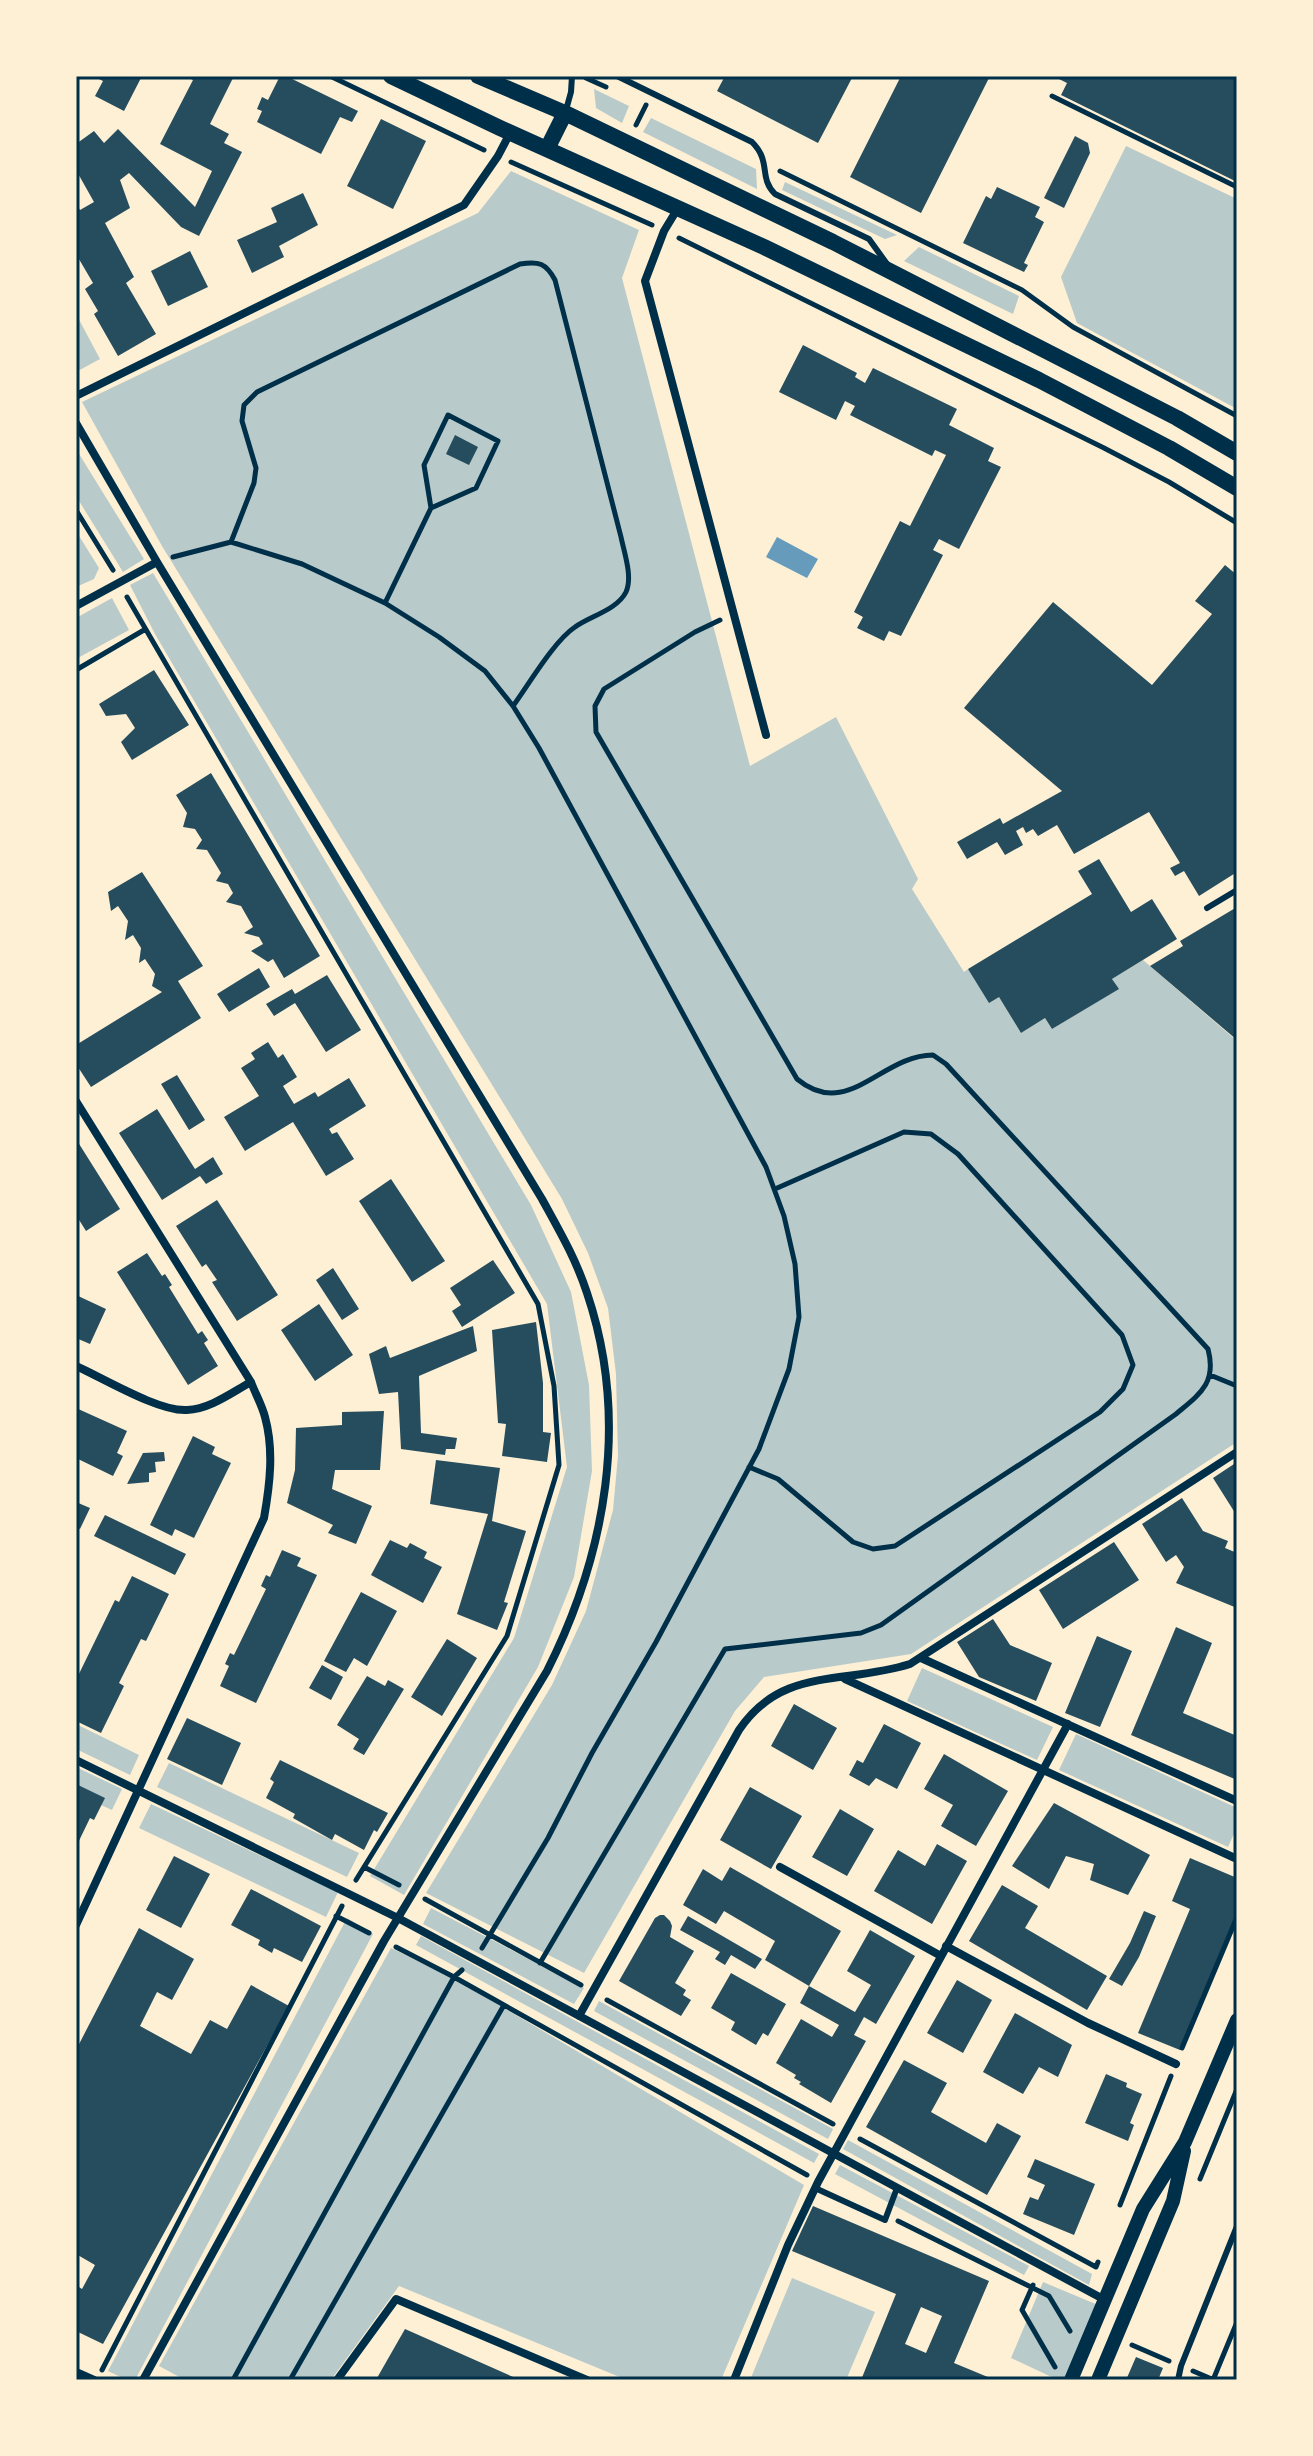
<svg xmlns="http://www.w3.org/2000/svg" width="1313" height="2456" font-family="Barlow,sans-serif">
<rect width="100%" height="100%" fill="#fdf0d5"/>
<path fill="#b9caca" d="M594,89L629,106L622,123L596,108Z
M651,118L756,169L757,189L643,132Z
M1126,146L1237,199V409L1077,323L1061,277Z
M511,171L639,230L622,278L750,766L836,717L918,879L912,889L964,972L968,969L999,997L1021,1033L1045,1018L1052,1029L1118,989L1112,979L1143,960L1237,1041V1442L911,1654L764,1677L735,1711L584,1973L426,1893L552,1685L586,1611L613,1510L618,1456L616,1374L608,1308L588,1253L562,1199L162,546L82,402L478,213Z
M785,182L897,235L885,239L782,190Z
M919,247L1019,296L1013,314L904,261Z
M76,314L100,359L76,372Z
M76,449L144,559L123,572L76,496Z
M76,531L99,568L94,579L76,587Z
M153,573L531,1205L571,1292L589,1385L592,1471L574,1577L538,1667L404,1895L370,1876L514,1638L567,1467L547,1304L155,634L130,585Z
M112,598L129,630L76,659V618Z
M922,1668L1053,1727L1037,1760L907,1701Z
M76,1724L139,1755L130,1775L76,1749Z
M1076,1734L1237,1808V1827L1228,1847L1059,1770Z
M169,1763L359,1853L347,1877L157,1787Z
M76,1767L122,1789L112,1810L101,1805L76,1784Z
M151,1804L338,1892L326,1917L139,1828Z
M431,1908L584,1988L574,2004L423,1924Z
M347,1918L373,1934L135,2380H127L108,2371Z
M421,1936L819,2154L814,2163L416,1945Z
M391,1948L458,1981L804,2185L721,2380H627L399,2286L331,2380H185L159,2366Z
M599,2001L833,2129L828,2139L594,2011Z
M848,2140L1092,2274L1089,2285L843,2149Z
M840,2165L1029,2266L1024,2275L835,2174Z
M792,2278L875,2312L846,2380H750Z
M1043,2282L1098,2305L1067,2380H1058L1011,2358Z"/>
<path fill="#669bbc" d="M777,537L818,559L807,578L766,557Z"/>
<path fill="#264d5e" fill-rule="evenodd" d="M93,76H142L124,111L95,96L103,81Z
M185,76H234L210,124L229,134L224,143L242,152L199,236L181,227L129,173L120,180L130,208L105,223L134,277L126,283L156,334L118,356L94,314L98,311L85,289L93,283L76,254V204L80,210L94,202L76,170V144L94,131L104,143L118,129L195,207L212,171L160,144L193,80Z
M280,76H286L358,111L352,122L340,117L321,154L257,122L262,111L257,109L262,97L268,100Z
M725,76H853L818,143L717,91Z
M901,76H990L921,213L850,177Z
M1053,76H1237V182L1061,95L1067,83Z
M381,119L426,141L393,209L347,186Z
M1075,136L1088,143L1090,153L1064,208L1044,198Z
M997,187L1040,207L1035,217L1044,222L1024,263L1028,265L1024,272L963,243L986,196L991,199Z
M303,193L318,225L279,246L284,257L252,273L237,240L277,222L271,208Z
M190,251L208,287L168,306L151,271Z
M803,345L857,373L855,377L865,383L873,368L957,409L949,425L994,448L988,461L1001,467L959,549L939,539L933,550L943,555L901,636L889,631L884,641L857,628L863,617L854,612L900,521L910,526L946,455L935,450L932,456L850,415L855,406L845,401L836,420L779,392Z
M455,435L478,447L469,465L446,454Z
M1225,565L1237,575V872L1199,896L1184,871L1175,876L1170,868L1180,863L1149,812L1074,854L1057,825L1038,836L1033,829L1026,833L1023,827L1016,831L1023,845L1005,855L997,842L967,859L957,842L1000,818L1003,824L1062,791L964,708L1053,602L1152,685L1212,614L1195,601Z
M154,670L189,725L132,760L121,742L135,728L126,714L106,716L99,704Z
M211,773L320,956L284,978L273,959L268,962L251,951L263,944L259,937L244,933L253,927L241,906L226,902L233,893L228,884L216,881L221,873L207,850L196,849L202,840L195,829L183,827L187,813L176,795Z
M1099,859L1131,912L1152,899L1177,939L1112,979L1119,989L1052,1029L1045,1018L1021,1033L999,997L989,1003L968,969L1092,894L1078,871Z
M142,872L203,966L178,981L201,1018L91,1087L76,1064V1045L162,992L152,986L155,974L145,959L139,963L141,948L133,935L125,940L128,921L118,906L111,911L108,892Z
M1237,907V1040L1150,966L1183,946L1180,941Z
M259,968L270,987L229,1012L217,994Z
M327,975L361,1030L326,1052L295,1003L274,1016L266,1004L292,989L295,994Z
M268,1042L278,1058L283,1054L297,1077L283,1086L294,1104L315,1092L318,1097L349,1078L366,1106L329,1129L332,1134L337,1132L354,1159L326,1176L293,1122L245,1151L224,1117L259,1096L241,1068L255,1059L251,1053Z
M177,1075L205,1120L189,1130L161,1084Z
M157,1109L195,1169L213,1157L223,1174L206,1184L200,1176L162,1200L119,1133Z
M76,1139L120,1209L86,1231L76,1215Z
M391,1179L445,1261L412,1282L359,1201Z
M217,1200L278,1295L237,1321L212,1282L217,1280L206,1264L202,1267L176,1226Z
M147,1253L162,1276L165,1274L172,1285L169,1287L198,1334L202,1331L208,1340L204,1343L218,1366L188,1385L117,1272Z
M493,1260L515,1293L462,1327L452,1311L461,1305L450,1288Z
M333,1268L359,1309L342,1320L316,1280Z
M76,1295L106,1309L90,1344L76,1338Z
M319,1304L353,1355L315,1381L281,1330Z
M536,1322L543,1383V1432L551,1433L547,1462L502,1456L506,1424L498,1423L492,1330Z
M473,1326L477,1351L419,1376L421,1433L457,1438L455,1449H446L445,1455L401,1449L398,1392L379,1394L369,1354L386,1346L390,1358Z
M76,1408L127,1431L117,1453L123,1456L113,1476L76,1458Z
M384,1411L380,1470H335L332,1489L372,1506L356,1544L328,1533L333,1525L287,1503L295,1470L296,1428L342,1425V1412Z
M193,1436L215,1447L212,1454L231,1463L194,1538L175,1529L172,1536L150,1525Z
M164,1452L165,1461L155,1462L156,1472L149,1473V1482L127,1484L143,1453Z
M436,1460L500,1468L492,1521L526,1531L504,1602L508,1603L497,1630L457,1614L488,1514L430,1504Z
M1237,1462V1516L1213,1478Z
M1182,1498L1203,1531L1228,1541L1225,1548L1237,1553V1608L1176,1583L1184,1567L1176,1555L1166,1562L1142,1524Z
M76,1502L90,1508L80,1529L76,1527Z
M105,1515L186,1554L175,1575L94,1536Z
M390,1540L407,1548L410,1543L427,1552L424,1558L442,1567L423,1603L371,1575Z
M1114,1542L1139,1580L1063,1629L1039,1590Z
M282,1550L301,1558L297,1566L317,1575L256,1703L220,1686L229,1666L225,1664L230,1653L234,1655L266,1589L261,1586L266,1575L270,1577Z
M132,1576L169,1594L146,1641L141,1639L119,1683L124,1686L101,1733L76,1721V1692L79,1685L76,1684V1680L115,1600L119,1602Z
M361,1592L397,1611L367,1666L354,1658L346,1672L324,1661Z
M993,1619L1010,1645L1052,1663L1036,1701L979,1677L957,1642Z
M1176,1627L1212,1643L1183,1713L1237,1736V1780L1131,1735Z
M1097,1636L1132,1651L1100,1727L1065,1713Z
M447,1639L477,1658L442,1716L411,1697Z
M322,1665L343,1677L331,1700L309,1688Z
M367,1676L385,1686L388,1680L404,1689L364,1755L353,1749L359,1739L337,1725Z
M794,1704L837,1728L813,1770L771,1746Z
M187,1718L241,1743L222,1785L167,1759Z
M884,1724L921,1743L897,1789L876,1778L869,1786L849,1775L857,1760L863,1763Z
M944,1754L1008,1791L976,1846L941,1826L953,1805L924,1789Z
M280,1760L388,1813L377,1832L374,1830L364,1850L335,1834L332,1840L293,1818L295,1814L266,1798L274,1782L270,1779Z
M76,1784L105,1798L94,1820L90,1818L76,1847Z
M750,1787L802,1816L771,1869L720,1840Z
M1054,1803L1150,1855L1128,1895L1090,1880L1094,1864L1066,1856L1049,1889L1012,1866Z
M840,1809L874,1829L847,1876L812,1857Z
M937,1844L967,1861L932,1924L874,1891L898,1850L925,1866Z
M174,1856L210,1874L181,1928L146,1910Z
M1190,1858L1237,1878V1917L1180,2050L1138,2033L1190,1909L1172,1901Z
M730,1867L841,1931L809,1986L765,1960L775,1941L724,1911L716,1924L683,1905L703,1869L722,1881Z
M1002,1885L1038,1906L1025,1928L1107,1976L1087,2010L969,1941Z
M251,1889L321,1926L302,1962L274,1948L272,1953L258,1945L260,1940L231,1925Z
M1144,1911L1156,1916L1139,1957L1122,1986L1109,1979L1130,1943Z
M660,1915H664L670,1921L672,1926L670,1937L694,1951L675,1983L686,1990L683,1995L691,2000L681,2016L619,1981L655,1918Z
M688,1916L762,1959L755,1969L731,1955L725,1965L715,1959L720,1952L680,1930Z
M139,1928L194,1959L172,2000L157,1992L140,2026L191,2054L210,2020L227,2029L251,1985L289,2006L103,2344L76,2331V2285L82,2289L95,2265L76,2254V2050Z
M870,1930L915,1956L876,2024L864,2017L854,2035L866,2041L831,2103L799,2084L801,2082L794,2078L796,2075L776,2063L801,2019L832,2037L839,2025L800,2003L809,1986L855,2012L871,1985L847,1971Z
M731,1973L786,2004L768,2036L763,2033L756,2045L731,2030L735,2022L711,2008Z
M957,1980L992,2000L963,2053L927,2033Z
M1015,2013L1072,2045L1058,2077L1039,2067L1023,2094L983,2072Z
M904,2060L947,2083L931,2112L986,2143L997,2123L1021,2136L987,2195L866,2127Z
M1106,2074L1127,2083L1126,2087L1142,2094L1130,2123L1134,2125L1128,2141L1085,2123Z
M1035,2159L1095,2184L1074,2235L1023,2214L1030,2197L1038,2200L1045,2185L1027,2177Z
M813,2206L989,2281L954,2363L995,2380H861L896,2294L792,2251ZM921,2307L942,2316L926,2353L905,2344Z
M405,2329L520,2380H380L377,2378Z
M1136,2357L1163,2368L1158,2380H1126Z"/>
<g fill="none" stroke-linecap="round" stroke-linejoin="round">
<path stroke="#003049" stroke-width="5" d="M330,76L484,150
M586,78L606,87
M1052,96L1237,187
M636,125L646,105
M511,162L652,225
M780,171L1022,290L1073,327L1237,416
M679,238L1104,448L1169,482L1237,523
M76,510L113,570
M231,542L254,483L256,468L242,421L244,405L257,392L520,264C539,261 546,263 555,280L621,537C624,552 633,577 626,592C617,610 590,616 575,627C554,641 529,684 513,706
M173,557L231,542L302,564L385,603L439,637L485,671L513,706L539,748L766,1167L784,1216L795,1264L799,1317L789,1369L759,1449L656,1642L592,1753L548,1838L482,1948
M127,597L538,1304L554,1386L559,1465L507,1636L356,1880
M385,603L431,508L476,488L498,441L448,415L424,465L431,508
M76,670L144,630
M1210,1375L1237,1386
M749,1467L778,1479L853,1542L873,1549L895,1546L1100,1412L1123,1389L1133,1365L1122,1335L958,1154L931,1134L904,1132L775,1189
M364,1867L399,1885
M425,1899L581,1985
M336,1916L369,1933
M396,1947L454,1977L807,2175
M540,1963L725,1649L861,1633L881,1625L1176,1414C1200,1394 1217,1383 1208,1349L946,1064L933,1055C881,1055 848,1121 797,1079L596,732L595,706L604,689L695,632L720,620
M607,2000L833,2124
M1182,2048L1237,1917
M860,2139L1096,2267L1098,2262
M1200,2179L1237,2089
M1120,2205L1171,2076
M898,2221L1049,2296L1070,2331
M1033,2285L1022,2310L1055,2367
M1132,2345L1169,2361
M102,2370L342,1906
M1193,2371L1214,2380
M233,2380L454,1977L462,1970
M290,2380L504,2005
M1213,2380L1237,2322"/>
<path stroke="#003049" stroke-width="6" d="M617,76L752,142C772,162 758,177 775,194L869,239L887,264
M566,110L571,92L572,76
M1207,908L1237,890
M815,2188L885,2220L897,2188
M1178,2380L1181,2366L1237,2226"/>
<path stroke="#003049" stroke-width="8" d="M678,208L664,231L645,281L766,735
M76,396L464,205L498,156L510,133
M76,423L157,562L542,1199C559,1230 576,1259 587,1293C630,1420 606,1554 547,1671L384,1941L143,2380
M76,606L157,562
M76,1101L251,1382C255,1393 262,1405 265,1417C274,1450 270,1484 264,1518L76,1925
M76,1366C103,1378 159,1412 187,1410C210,1409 231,1393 251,1382
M921,1658L1237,1801
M845,1679L1237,1859
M76,1760L398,1918L1105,2300
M780,1867L941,1956
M946,1946L1088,2023L1176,2064
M579,2016L739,1730C782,1666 844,1685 910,1664L1237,1452
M76,2372L94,2380
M337,2380L396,2299L587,2380
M734,2380L788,2245L818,2182L1068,1724"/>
<path stroke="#003049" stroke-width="14" d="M1071,2380L1143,2209L1185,2142L1237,2020
M1098,2380L1173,2201L1184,2151"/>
<path stroke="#003049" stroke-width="16" d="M391,76L500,128L764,247L1039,380L1169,448L1237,488
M478,76L565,113L833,242L1177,418L1237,453
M547,149L565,113"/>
</g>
<rect width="1313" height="2456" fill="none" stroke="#fdf0d5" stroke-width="156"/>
<rect x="78" y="78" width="1157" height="2300" fill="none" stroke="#003049" stroke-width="3"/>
</svg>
